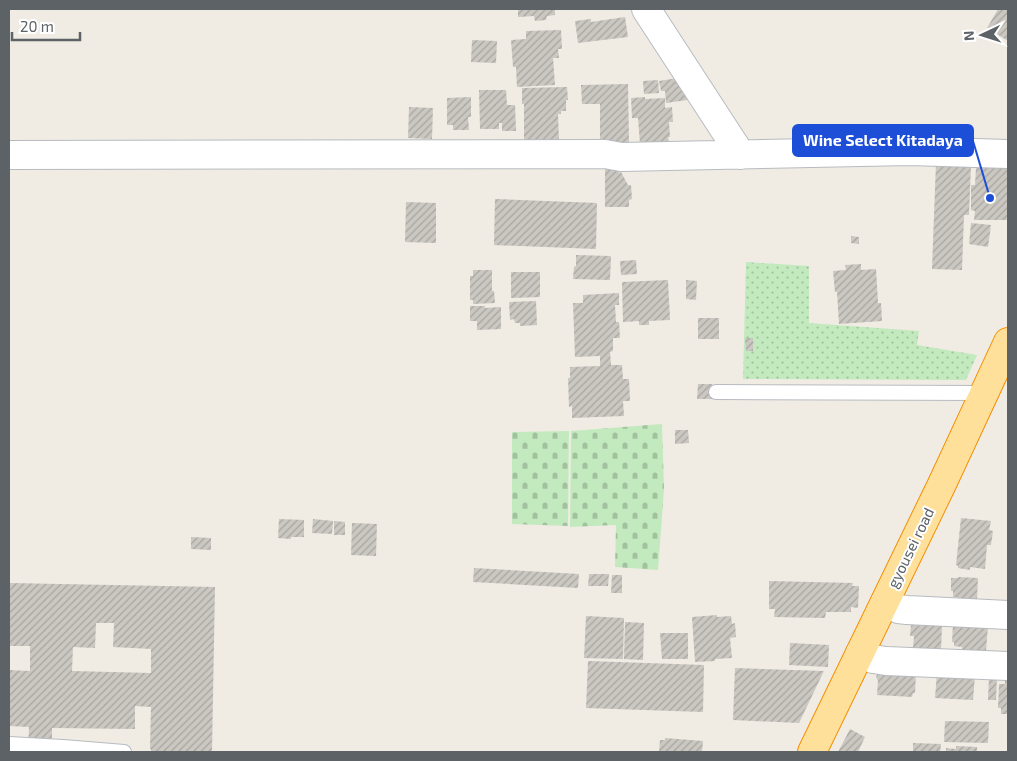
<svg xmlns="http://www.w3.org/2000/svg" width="1017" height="761" font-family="'Exo 2',sans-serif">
<defs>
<pattern id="cemetery-stones" width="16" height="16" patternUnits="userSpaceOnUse" patternTransform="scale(1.25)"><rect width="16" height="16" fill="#c3eabe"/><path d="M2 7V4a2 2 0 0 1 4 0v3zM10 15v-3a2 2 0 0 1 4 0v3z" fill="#a2c19e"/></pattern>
<pattern id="park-dots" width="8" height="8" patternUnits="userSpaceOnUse" patternTransform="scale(1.25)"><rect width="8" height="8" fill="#c3eabe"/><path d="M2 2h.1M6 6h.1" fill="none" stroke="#a2c19e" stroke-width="1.8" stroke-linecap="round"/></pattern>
<pattern id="building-hatch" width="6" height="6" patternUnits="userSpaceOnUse" patternTransform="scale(1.25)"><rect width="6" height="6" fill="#cbc7c1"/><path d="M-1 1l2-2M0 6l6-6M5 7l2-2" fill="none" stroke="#a8a5a1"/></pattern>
</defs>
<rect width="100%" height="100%" fill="#f0ece4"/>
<path fill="url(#cemetery-stones)" d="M662,424L664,489L658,570L615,567L616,525L570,527L571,431Z
M569,431L568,526L512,524V432Z"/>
<path fill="url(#park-dots)" d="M746,262L809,266V323L919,331L917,345L977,355L966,380L743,379Z"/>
<path fill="url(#building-hatch)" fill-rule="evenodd" d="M518,9H555V15L547,16L546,20L535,21L534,16L518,17Z
M998,9H1008V41L987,28Z
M625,17L628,37L578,43L575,21L591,19V22Z
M561,30L562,49H558L559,58H553L555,85L517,87L516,67H513L511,40L526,39V31Z
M472,40L497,41L496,63L471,62Z
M684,77L687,100L666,103L665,91H661L659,81Z
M658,80L659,93L644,94L643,81Z
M628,84L629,142L600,143V104H582L581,85Z
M567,87L568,100H566V111H561V114H558L559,140H524V104H522V88Z
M479,90H506L507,105H515L516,131H502V123H499V129H480Z
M471,97V117H468L469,130H453V125H447V98Z
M645,97V99L665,98V108L672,107L673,122H669L670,137H668L669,143L640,144L638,118H632L631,98Z
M409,107L433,108L432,139L408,138Z
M936,163L971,165L969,215H964L962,270L932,269Z
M605,168H619V173L621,172L628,185H631L632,199L629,200V207H605Z
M976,168H1008V220H974L975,211L971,210V185H975Z
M495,199L597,203L596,249L494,245Z
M406,202L436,203V243L405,242Z
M971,223L991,225L988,247L969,244Z
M851,236L859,237V244L851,243Z
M576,255L611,256L610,280L573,279L574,267L576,266Z
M636,260L637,274L621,275L620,261Z
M861,264V270L876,269L878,303H881L882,321L839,324L837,292H835L833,271L846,270L845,265Z
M473,270H492V291H494L495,303L473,304V300H470V276H473Z
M511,272H540V297L511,298Z
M668,280L670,320L649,321V325H639V321L623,322L622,282Z
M686,280L697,281L696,300L686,299Z
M619,293V305H615L616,322H619L620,338H613V351L610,352L611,365H622L623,379H629L630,401H623L624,416L572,418V406L569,407L568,378H570V367L600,366V356L575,357L573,303H583V295Z
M536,301L537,325L520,326V323H515L514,319L510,320L509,302Z
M470,306H485V308L501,307V329L477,330V321H470Z
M698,318H719V339H698Z
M745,338H753V351H746Z
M698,384H712V399H697Z
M675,430H688L689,443L675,444Z
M961,518L991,521L989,530L993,531L991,545H987L985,569L970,567V570L958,568V566L956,565Z
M279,519L304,520V537H291V539L278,538Z
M313,519L333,521L332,534L312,533Z
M334,521L345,522V535H334Z
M352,523L377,524L376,556L351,555Z
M191,537L211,538V550L191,549Z
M474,568L579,574L578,588L473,582Z
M589,574H609L608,586H588Z
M612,575H622V593H611Z
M958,577L978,578L977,599L957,598V597H953V591H951V578H958Z
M769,581L853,583L852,586H859L858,608L851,607V612H826L825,618L774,617L775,609H769Z
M9,583L215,587L212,752H151V749H150L151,707L135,706V729L52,728V752H28L29,727L9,726V670L30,671V646H9ZM96,623H114L113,647L151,649V673L72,671L73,647L95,648Z
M717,615V617L731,616L732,624L735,623L736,637L730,638L732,658L715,659V661L695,662L692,617Z
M586,616L624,618L623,659L584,658Z
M625,622L644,623L643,660L624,659Z
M953,624L988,626L986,651H982V654L962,651V647L954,646V642H952Z
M911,625L942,626L941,650L913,648L914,636H910Z
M660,633H688V659H662Z
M790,643L829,645L828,667L789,665Z
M588,661L704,665L703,712L586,708Z
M735,668L824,671L799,723L733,720Z
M916,672L915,693H913L912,697L877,695L878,681L876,677L878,673Z
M937,673L975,675L973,700L935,698Z
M989,676L997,677L996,700H988Z
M1005,678H1008V714H1001V708H998L999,684H1005Z
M945,721L989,722L988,743L944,742Z
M850,729L865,737L858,752H838Z
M665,738L703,741L702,752H659L660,740H665Z
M913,743L941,744L940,752H913Z
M956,746L977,747V752H946V748L956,749Z"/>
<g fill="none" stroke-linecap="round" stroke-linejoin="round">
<defs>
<path id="service" d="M716,392L984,393
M9,744L63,747L124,752"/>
<path id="minor" d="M646,9L741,155
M9,155L605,154L621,157L910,151L1008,154
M885,602L898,609L907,610L1008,615
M860,653L873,659L886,661L1008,666"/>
<path id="trunk" d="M812,752L942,484L1008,342"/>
</defs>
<use href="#service" stroke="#b7bbc0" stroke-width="16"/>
<use href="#minor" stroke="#b7bbc0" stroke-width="30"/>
<use href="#trunk" stroke="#f48f00" stroke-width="30"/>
<use href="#service" stroke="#fff" stroke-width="14"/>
<use href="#minor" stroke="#fff" stroke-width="28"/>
<use href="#trunk" stroke="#ffe09b" stroke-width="28"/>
</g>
<g text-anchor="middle" stroke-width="4" stroke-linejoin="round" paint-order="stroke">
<g font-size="15" fill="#5c6266" stroke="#fff">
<text transform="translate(911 548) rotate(-64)" y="5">gyousei road</text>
</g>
</g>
<path fill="none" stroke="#1d4ed8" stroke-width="2" d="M990 198L973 141"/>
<circle fill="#1d4ed8" stroke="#fff" stroke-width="2" cx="990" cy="198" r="5"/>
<rect fill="#1d4ed8" stroke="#1d4ed8" stroke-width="2" x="793" y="125" width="180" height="31" rx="5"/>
<g font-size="16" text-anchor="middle" font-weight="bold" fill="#fff">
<text x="883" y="146">Wine Select Kitadaya</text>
</g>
<rect width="1017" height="761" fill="none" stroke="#5c6266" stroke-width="20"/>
<g transform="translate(982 35) rotate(266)" stroke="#ffffff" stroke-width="4" paint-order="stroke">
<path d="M0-4L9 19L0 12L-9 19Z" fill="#5c6266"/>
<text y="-8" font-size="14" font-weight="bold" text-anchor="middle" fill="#5c6266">N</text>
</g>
<path d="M12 32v8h68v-8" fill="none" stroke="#5c6266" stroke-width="2.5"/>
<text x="20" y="32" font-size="15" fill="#5c6266" stroke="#ffffff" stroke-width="4" paint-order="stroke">20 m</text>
</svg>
